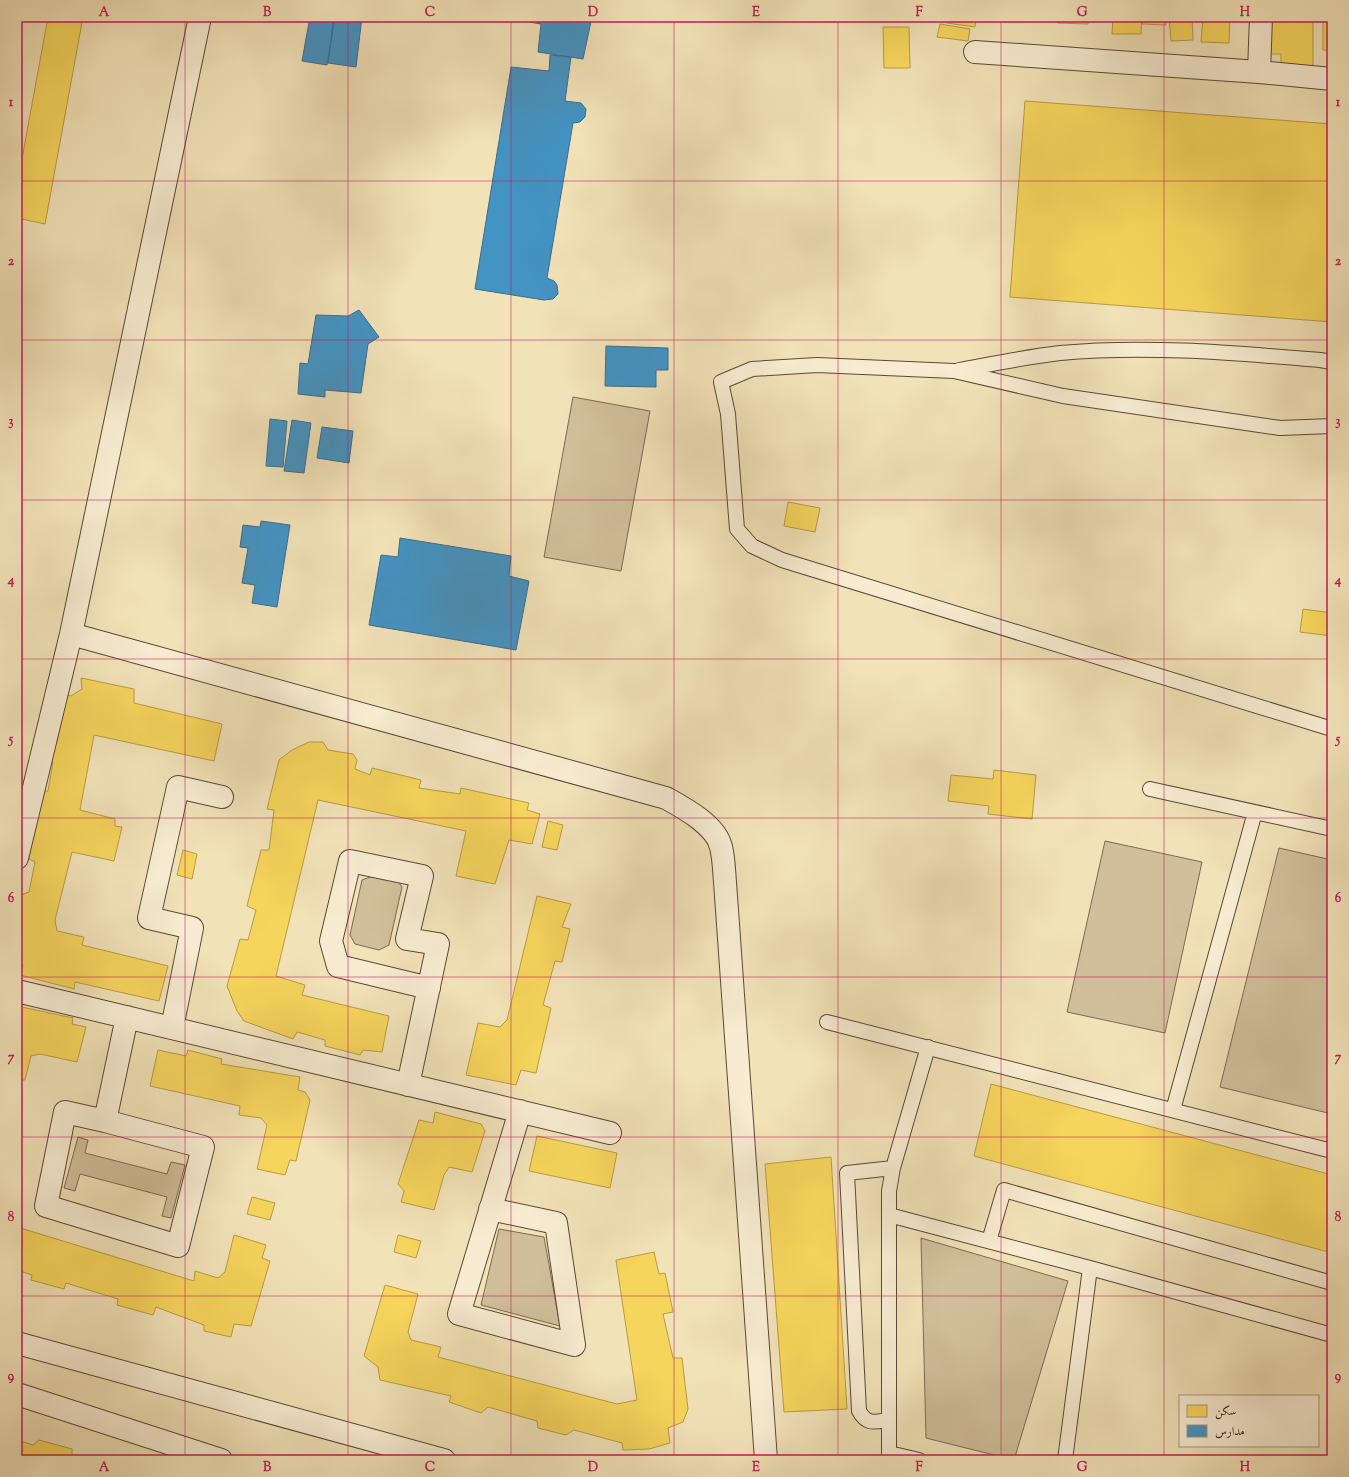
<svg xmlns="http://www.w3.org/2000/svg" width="1349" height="1477" font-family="'Sorts Mill Goudy',Amiri,serif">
<rect width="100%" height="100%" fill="#f2e2b8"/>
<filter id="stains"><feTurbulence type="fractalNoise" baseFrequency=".005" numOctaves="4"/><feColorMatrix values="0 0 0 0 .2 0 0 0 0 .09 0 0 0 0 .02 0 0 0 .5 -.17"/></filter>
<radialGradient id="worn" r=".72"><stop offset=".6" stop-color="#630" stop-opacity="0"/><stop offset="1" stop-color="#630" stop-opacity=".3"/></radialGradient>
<path fill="#d0bf9a" stroke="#7d6952" d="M573,397L650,411L621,571L544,557Z
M1105,841L1202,862L1165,1033L1067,1012Z
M1279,848L1332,860V1114L1220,1087Z
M373,876L398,881L402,887L389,945L379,950L355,944L350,935L362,880Z
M78,1137L88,1140L85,1153L167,1174L171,1162L185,1165L171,1218L162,1216L167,1197L80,1174L75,1191L64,1188Z
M499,1229L544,1237L560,1326L481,1305Z
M921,1238L1068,1281L1014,1460L926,1438Z"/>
<path fill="#f6d55c" stroke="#b99b43" d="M48,17H83L45,224L17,218V186Z
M947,17H976L975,27L947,23Z
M989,17H1050V21L989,19Z
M1058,17H1088V24L1058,23Z
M1113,17H1142L1141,34H1112Z
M1142,17H1167L1166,25L1142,24Z
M1169,17H1192L1193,40L1171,41Z
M1203,17H1230L1229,43L1201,42Z
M1263,17H1313V75L1281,76V54H1263Z
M1323,17H1332V50H1323Z
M940,24L970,29L968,41L937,37Z
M883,27H909L910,68H884Z
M1025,101L1332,124V322L1010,297Z
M788,502L820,508L815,532L784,526Z
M1303,609L1332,613V636L1300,632Z
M81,678L134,689V703L222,724L214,761L94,735L80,810L115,819V826L122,827L114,861L72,852L55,920L57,931L84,937L82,945L168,966L159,1001L75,982L74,989L20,975L23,965L17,959V911L21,895L29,892L35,862L29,859L39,791H48L53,762L49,758L62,693L71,696L82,689Z
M309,742H323L328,750L353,754L357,760L355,769L370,775L372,768L421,780L419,788L460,794L461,788L529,803L527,810L540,814L532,844L509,840L495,884L456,876L466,831L318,800L276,976L305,985L302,995L389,1016L382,1052L363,1050L360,1055L325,1046V1040L297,1032L293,1039L244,1021L237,1011L227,986L240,939L248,940L256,910L247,906L261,850H269L274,810L267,809L279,760L292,750Z
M994,770L1036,775L1032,819L988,814L989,806L948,801L951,775L993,779Z
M548,821L563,825L557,850L542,847Z
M183,850L197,854L192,879L177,875Z
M537,896L571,904L562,927L570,929L562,962L555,961L543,1005L551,1008L536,1073L521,1070L516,1085L466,1075L478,1023L500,1027L507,1020Z
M17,1006L73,1018L72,1024L86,1027L77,1062L40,1054L31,1056L25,1080H17Z
M158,1050L186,1056L188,1050L222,1059L221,1064L300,1077L298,1090L305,1092L310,1100L296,1161L290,1160L285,1175L257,1169L267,1125L261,1118L239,1115L240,1106L150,1086Z
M991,1084L1332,1175V1253L974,1156Z
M435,1112L481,1124L485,1131L472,1172L449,1167L444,1175L434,1210L401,1202L404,1191L398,1184L419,1120L433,1123Z
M537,1136L617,1153L610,1188L529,1171Z
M831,1157L847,1409L784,1412L765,1164Z
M252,1197L275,1203L270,1220L247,1214Z
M17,1227L194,1281L195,1271L218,1278L225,1272L234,1235L266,1245L262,1258L270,1261L251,1326L234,1324L231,1337L204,1331V1325L156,1307L153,1315L117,1305L118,1299L66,1283L64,1289L31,1280L32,1275L17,1270Z
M398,1235L421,1241L416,1258L394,1252Z
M654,1252L659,1274L665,1273L673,1312L663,1314L673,1358H682L688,1409L683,1422L668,1428L670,1443L649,1449L623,1450L622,1443L574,1430L566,1435L538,1428L537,1421L488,1407L481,1413L449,1402L451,1396L380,1380L378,1367L364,1356L385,1285L418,1294L408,1332L411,1340L441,1347L438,1357L617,1404L637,1400L616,1260Z
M17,1440L33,1445L39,1440L72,1449V1455L88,1460H17Z"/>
<path fill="#4393c3" stroke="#3c6d8c" d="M310,17H335L327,65L302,61Z
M334,17H362L356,67L328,63Z
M500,17H592L583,59L538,52L541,24Z
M550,55L571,57L565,101L581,103L586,109L585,117L580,122L573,123L547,278L554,281L557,285L558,294L553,299L544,300L475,289L511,67L549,71Z
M359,310L379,337L368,344L361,393L325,390V397L298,394L300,363L308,364L316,315L348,316Z
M606,346L668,348V370H656V387L605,386Z
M270,419L287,421L283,467L266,466Z
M292,420L311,423L304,473L284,471Z
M322,427L353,431L349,463L317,458Z
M261,521L290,525L277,607L252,603L255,585L242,583L248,548L240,547L243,525L260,527Z
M400,538L511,556L509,576L529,581L516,650L369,625L381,555L398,557Z"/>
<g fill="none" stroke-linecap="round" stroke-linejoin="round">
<defs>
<path id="service" d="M959,370C992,364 1026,357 1060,353C1146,345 1234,353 1320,360L1332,362
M1332,426L1280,428L1063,396L954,371L817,365L752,369L721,382L728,414L737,529L752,546L782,560L1332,729
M1150,789L1332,829
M827,1022L1332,1151
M1173,1110L1255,812
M889,1215L1090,1268
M989,1241L1004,1190L1332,1283
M889,1420C874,1422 867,1425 859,1411L847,1173L893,1168
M919,1460L889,1453V1191L893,1168L928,1047
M1065,1460L1090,1268L1332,1335"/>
<path id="minor" d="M975,52L1259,72L1332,79
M1259,72L1261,17
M71,634L666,798C684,808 716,825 721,847C724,859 724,871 725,882L766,1460
M17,858L71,634L200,17
M17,991L610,1133
M172,1028L192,928L149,918L178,787L222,797
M408,1085L438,944L407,939L422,876L350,861L331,941L338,966L429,988
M105,1121L203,1147L178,1246L46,1206L65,1112L105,1121L127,1017
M490,1209L556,1223L574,1345L459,1314L520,1111
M17,1343L444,1460
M17,1394L221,1460"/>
</defs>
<use href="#service" stroke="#5c4736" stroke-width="16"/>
<use href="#minor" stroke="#5c4736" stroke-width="24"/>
<use href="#service" stroke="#f7ecd1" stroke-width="14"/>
<use href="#minor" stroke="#f7ecd1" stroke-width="22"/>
</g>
<path fill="none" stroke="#c2185b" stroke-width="1" stroke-opacity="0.55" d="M185,17V1460M348,17V1460M511,17V1460M674,17V1460M838,17V1460M1001,17V1460M1164,17V1460M17,181H1332M17,340H1332M17,500H1332M17,659H1332M17,818H1332M17,977H1332M17,1137H1332M17,1296H1332"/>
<rect width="1349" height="1477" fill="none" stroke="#f2e2b8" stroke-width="44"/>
<rect x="1179" y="1395" width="140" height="52" fill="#f7ecd1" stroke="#a59581"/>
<rect x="1187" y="1405" width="20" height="12" fill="#f6d55c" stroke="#a59581"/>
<text x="1215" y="1415" font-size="12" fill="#2a130a">سكن</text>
<rect x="1187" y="1425" width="20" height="12" fill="#4393c3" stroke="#a59581"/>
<text x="1215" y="1435" font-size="12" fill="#2a130a">مدارس</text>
<rect x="22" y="22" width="1305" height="1433" fill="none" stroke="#c2185b" stroke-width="1.5"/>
<g font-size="13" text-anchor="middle" font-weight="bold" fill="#c2185b">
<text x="104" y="16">A</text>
<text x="267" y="16">B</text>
<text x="430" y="16">C</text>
<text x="593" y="16">D</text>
<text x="756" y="16">E</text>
<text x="919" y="16">F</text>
<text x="1082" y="16">G</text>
<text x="1245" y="16">H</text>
<text x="11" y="106">1</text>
<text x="1338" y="106">1</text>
<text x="11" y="265">2</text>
<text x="1338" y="265">2</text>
<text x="11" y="425">3</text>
<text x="1338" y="425">3</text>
<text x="11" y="584">4</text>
<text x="1338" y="584">4</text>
<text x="11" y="743">5</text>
<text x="1338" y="743">5</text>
<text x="11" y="902">6</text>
<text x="1338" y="902">6</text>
<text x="11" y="1061">7</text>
<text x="1338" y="1061">7</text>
<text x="11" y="1221">8</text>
<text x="1338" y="1221">8</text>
<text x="11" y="1380">9</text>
<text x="1338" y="1380">9</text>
<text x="104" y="1471">A</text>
<text x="267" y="1471">B</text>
<text x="430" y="1471">C</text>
<text x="593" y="1471">D</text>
<text x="756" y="1471">E</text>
<text x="919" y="1471">F</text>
<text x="1082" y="1471">G</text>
<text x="1245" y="1471">H</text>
</g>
<rect width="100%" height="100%" filter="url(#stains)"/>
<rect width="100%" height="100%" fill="url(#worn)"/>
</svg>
